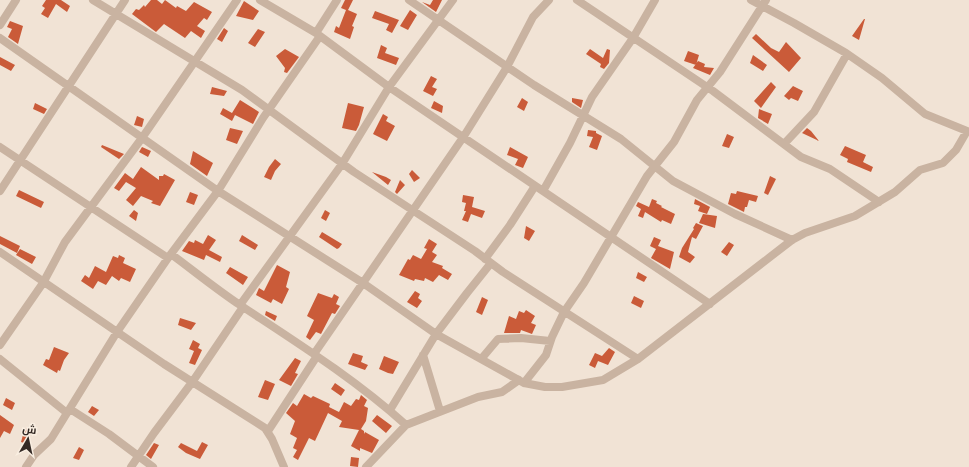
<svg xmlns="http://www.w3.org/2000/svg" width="969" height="467" font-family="Commissioner,Cairo,sans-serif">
<rect width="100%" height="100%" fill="#f1e3d5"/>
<path fill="#ca5b39" d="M46,0H61L70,6L67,12L56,4L48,18L41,14L45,8L42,6Z
M151,0H157L162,4L165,0L176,8L177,6L186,11L194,2L212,12L207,20L204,18L197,26L205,31L201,38L191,31L185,38L164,24L156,32L132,14L136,9L139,10L144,5L145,7Z
M345,0H353L348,10L357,14L352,26L354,27L350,39L334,32L336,26L339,28L346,10L341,8Z
M433,0H442L436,12L422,2L430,5Z
M244,1L259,11L253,20L236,16Z
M410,10L417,15L408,30L400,26Z
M375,11L399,20L392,33L386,30L389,24L372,18Z
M864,19H865L859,40L852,36Z
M10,21L23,26L18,44L8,37L12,29L7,27Z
M224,28L228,31L222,42L217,39Z
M258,29L265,32L255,47L248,43Z
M756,34L771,48L779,52L786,42L801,58L789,72L752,38Z
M381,45L387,48L385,53L399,58L396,65L377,58Z
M285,49L299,57L287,73L284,72L285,68L276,56Z
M590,49L603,58L607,49L610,50L609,63L604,69L600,67L601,64L586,54Z
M688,51L699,55L696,65L684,61Z
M753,55L767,65L763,71L750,63Z
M0,57L15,65L11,71L0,65Z
M698,61L705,64L704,67L714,68L710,75L693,68Z
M431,76L437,79L432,87L437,89L433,96L423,91Z
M771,82L776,87L761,108L754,101Z
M793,86L803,91L798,101L791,98L789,100L784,96Z
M212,87L227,91L224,96L210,94Z
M522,98L528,102L524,111L517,107Z
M572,98L583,100L581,108L572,102Z
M240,100L259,112L253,124L235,115L232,121L220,114L223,108L232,113Z
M434,101L443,106L442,113L431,108Z
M35,103L47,109L44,114L33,109Z
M348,103L364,107L359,125L356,131L342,128Z
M759,109L772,114L768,124L758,118Z
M383,114L388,117L386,121L395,126L387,141L373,134Z
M137,116L144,119L142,127L134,125Z
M230,128L243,131L237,144L226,140Z
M807,128L811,131L819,141L802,133Z
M588,130L596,131V133L602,136L597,150L589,147L593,137L587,136Z
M727,134L734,137L729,148L722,146Z
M102,145L124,154L119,159L101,147Z
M845,146L866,155L863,162L873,167L871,172L847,162L848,159L840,155Z
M142,147L151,151L148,157L139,152Z
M510,147L528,157L523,168L515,165L518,159L507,155Z
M193,151L213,163L207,176L190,164Z
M275,159L281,164L275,171L271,180L264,177L269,167Z
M141,167L159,180V176H163L164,174L175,180L160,206L151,203L153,201L141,196L133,206L126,200L136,188L126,182L119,191L114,188L125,173L133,179Z
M412,170L420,178L414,182L409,174Z
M372,172L386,177L391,180L388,185Z
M770,176L776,179L768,195L764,193Z
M400,180L405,185L397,194L395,192Z
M19,190L44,202L41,208L16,196Z
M737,191L758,196L756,202L749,200L747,207H745L744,212L728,204L731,193L736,194Z
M190,192L198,195L194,205L186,202Z
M463,195L474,197L472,207L485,211L482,218L471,214L468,222L462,220L466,211H464L466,203L462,202Z
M652,199L657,201L656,203L662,206L661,207L675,214L671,224L662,220L661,222L645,212L643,218L638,216L641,209L636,206L638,202L649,207Z
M695,199L710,207L707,214L698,211L700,206L694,204Z
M134,210L138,213L136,221L129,216Z
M325,210L330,213L326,221L321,218Z
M703,214L717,216L715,228L699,223Z
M696,223L703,226L696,239L692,237L688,252L695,257L690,263L679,257L682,248L694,229L693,228Z
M526,226L535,231L529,241L524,238Z
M322,232L342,244L339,248L337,249L319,237Z
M208,235L216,240L209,250L222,257L220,262L206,255L204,260L182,251L189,241L194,243L195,240L203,244Z
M242,235L258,245L255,250L239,241Z
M0,236L20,246L17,253L0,244Z
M654,237L661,240L658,246L674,252L670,269L651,258L656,249L650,246Z
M429,239L437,244L432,252L437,255L432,262L443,266L442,268L452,274L448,280L439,275L433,282L425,278L424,281L415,279L414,281L399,275L408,259L410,260L413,255L421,259L427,249L424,248Z
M729,242L734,245L727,256L721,252Z
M20,249L36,257L32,264L16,255Z
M119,255L125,258L123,263L136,269L130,282L121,278L119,281L112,276L106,285L98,281L93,289L81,281L85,275L89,278L95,266L106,272L113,256L118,258Z
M277,265L290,272L286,287L289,289L282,304L273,299L271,303L256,295L259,288L264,291Z
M230,267L248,277L243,285L226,273Z
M638,272L647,277L644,282L636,278Z
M415,291L420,294L418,298L422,301L417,308L407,302Z
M318,293L332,298L334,294L339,297L336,304L340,306L335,314L332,313L321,334L316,332L310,340L306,337L314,320L307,316Z
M634,296L644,301L641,308L631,303Z
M482,297L488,300L482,315L476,312Z
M526,310L535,316L531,323L536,325L532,334L521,330L520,333H504L509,316L516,319L519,311L524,313Z
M266,311L277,316L275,321L265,315Z
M180,318L196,323L191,330L178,325Z
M193,340L200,344L198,348L202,350L195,365L189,363L194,351L189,349Z
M54,347L69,353L64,360L60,371L58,370L57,373L43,365L46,359L49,360Z
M609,348L615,352L608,365L598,361L595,368L589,365L595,353L602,356Z
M353,353L363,356L361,362L368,365L365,370L348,364Z
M384,356L399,362L393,374L388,373L379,369Z
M295,358L301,361L295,373L298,374L291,386L279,380Z
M265,380L275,384L268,400L258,397Z
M335,383L345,390L341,396L331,389Z
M304,394L311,398L313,396L330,404L329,407L339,412L344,402L351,406L356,399L359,400L361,395L367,400L364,406L368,408L366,421L361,429L364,431V434L365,432L379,440L372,453L360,448V451L351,446L359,430L339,427L342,421L328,413L315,441L309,438L298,460L293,457L297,450L293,448L297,438L290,434L295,421L286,413L293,403L297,406Z
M6,398L15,403L12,410L3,405Z
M92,406L99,410L94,416L88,412Z
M0,415L14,425L10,434L4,431L0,438Z
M377,415L392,426L386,433L372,421Z
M25,428L31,430L27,444L21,442Z
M202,442L208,445L200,459L186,453L178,447L181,443L197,451Z
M154,443L159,445L151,459L146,455Z
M79,447L84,450L79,460L73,458Z
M351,457L359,458L358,467L350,466Z"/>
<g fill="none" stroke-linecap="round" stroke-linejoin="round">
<path stroke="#c9b3a1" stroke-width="8" d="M93,0L242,90L354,172L475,251L503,272L638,359
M260,0L316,33L389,87L710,304
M409,0L534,85L621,139L673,181L735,214L792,240
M577,0L713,91L801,157L830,169L879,202
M0,25L16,0
M316,33L337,0
M0,38L218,191L363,283L436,334L524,383L545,387H562L603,380L638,359L792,240L805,233L855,216L895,192L920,170L943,163L956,150L967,131L925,114L882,78L846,53L794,23L751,0
M784,144L814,112L847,54
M0,147L168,258
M0,191L125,0
M543,191L570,143L592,97L633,38L655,0
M0,252L164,364L265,428L272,439L284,467
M171,254C194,271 216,289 240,305C296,342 355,379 406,425
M485,259L510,225L535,186
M240,305L342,164L389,87L453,0
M0,345L43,283L65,242L142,138L237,0
M314,354L464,136L507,67L533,17L549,0
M423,355L440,411
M482,358L498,339L521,338L550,341
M0,359L67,413
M524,383L546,355L552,337L564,312L584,283L647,176L674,142L697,100L720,72L766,0
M70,409L109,434L153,467
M390,410L436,334L467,293L491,263
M268,431L317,356
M26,467L34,455L51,439L117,332L168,258L218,191L263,118L320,36
M131,467L154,433L193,381L243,307
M366,467L406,425L478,397L502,392L519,380"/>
</g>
<g transform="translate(28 439) rotate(9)" stroke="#f9eee1" stroke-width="3" paint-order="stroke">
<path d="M0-3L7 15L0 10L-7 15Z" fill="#332924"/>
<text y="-6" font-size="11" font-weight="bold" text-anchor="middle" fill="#332924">ش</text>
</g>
</svg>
